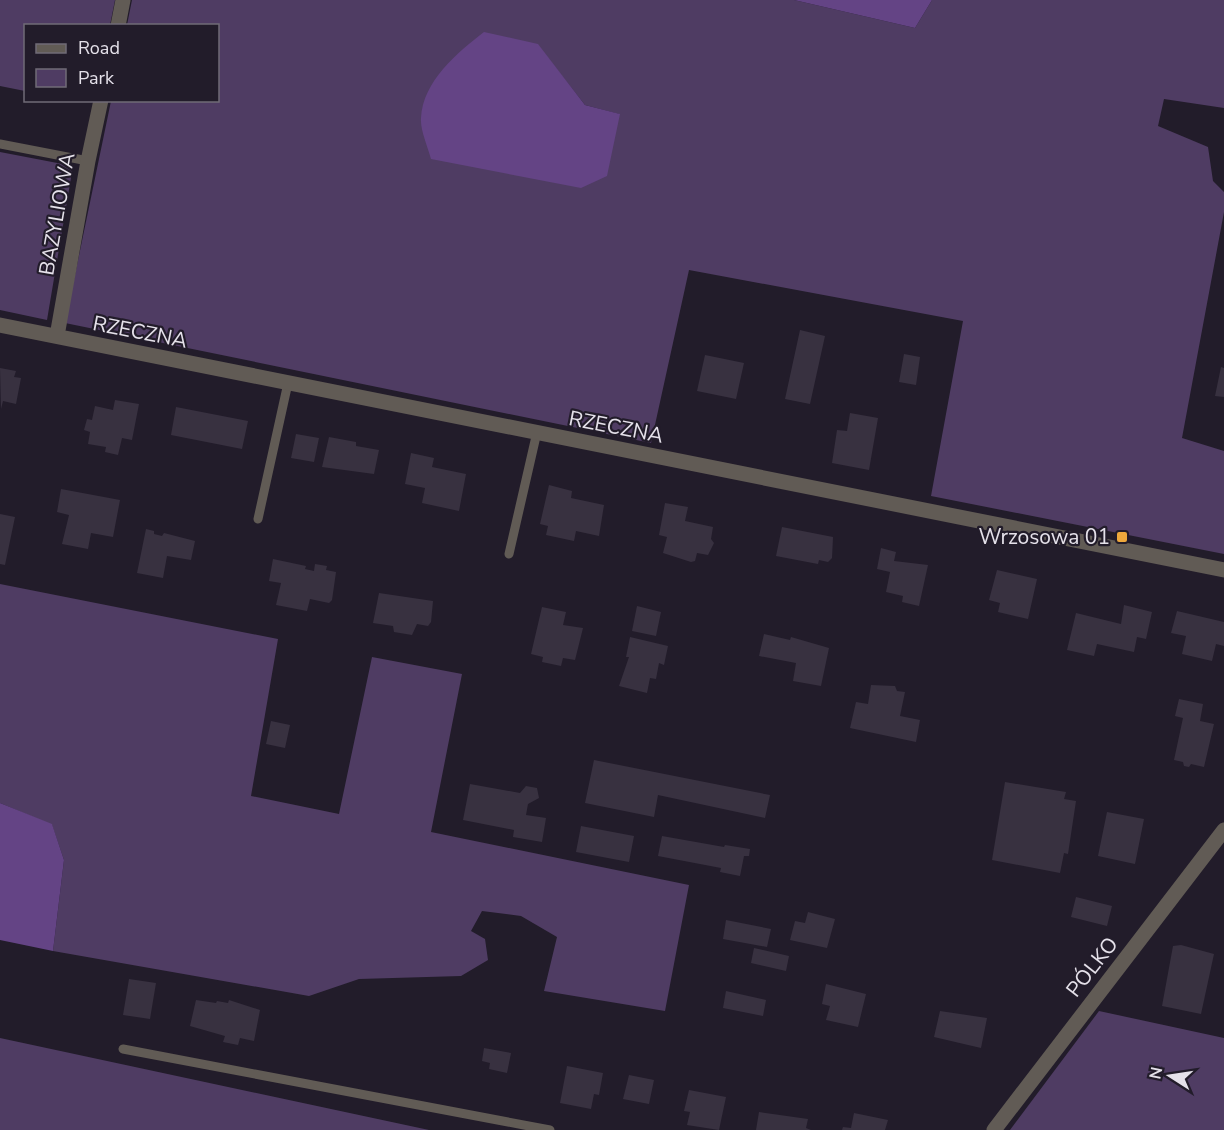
<svg xmlns="http://www.w3.org/2000/svg" width="1224" height="1130" font-family="'Nunito Sans',sans-serif">
<rect width="100%" height="100%" fill="#221c2a"/>
<path fill="#4f3c63" fill-rule="evenodd" d="M0,0H115L110,25L26,26L25,91L0,86Z
M132,0H794L915,28L932,0H1224V108L1164,99L1158,126L1208,147L1213,181L1224,192V212L1182,438L1224,451V554L931,496L963,321L689,270L651,443L65,323L111,101L218,100V26L127,25ZM537,44L585,105L619,114L431,159Z
M0,152L73,166L47,320L0,310Z
M0,584L278,639L251,796L339,814L372,657L462,674L431,832L689,885L665,1011L544,991L557,937L521,916L482,911L471,931L485,939L488,960L461,976L359,979L309,996L53,951L64,860L52,825L0,803Z
M1099,1011L1224,1038V1130H1010Z
M0,1038L429,1130H0Z"/>
<path fill="#644485" d="M794,0H932L915,28Z
M484,32L538,44L585,105L620,114L607,176L581,188L431,159C428,147 420,130 421,118C423,81 457,53 484,32Z
M0,803L52,824L64,860L53,951L0,940Z"/>
<path fill="#383140" d="M800,330L825,336L810,404L785,399Z
M904,354L920,357L916,385L899,382Z
M705,355L744,363L736,399L697,391Z
M1221,367L1224,368V397L1215,396Z
M0,368L16,371L14,377L21,378L16,404L3,401L1,409Z
M115,400L139,404L132,440L122,438L118,455L105,452L106,447L88,444L90,432L84,430L87,419L92,420L95,406L113,410Z
M176,407L248,421L242,449L171,435Z
M850,413L878,418L869,470L832,463L837,430L847,431Z
M296,434L319,438L314,462L291,458Z
M329,437L356,442V446L379,450L374,474L322,467Z
M411,453L434,458L432,467L466,474L459,511L422,503L425,488L405,484Z
M549,485L572,491L571,498L604,505L599,536L576,531L574,541L546,535L548,526L540,524Z
M61,489L120,500L113,537L91,533L88,549L62,544L69,515L57,512Z
M665,503L688,507L685,521L713,527L711,539L714,543L708,555L697,553L695,561L691,562L663,553L667,537L659,535Z
M0,514L15,517L5,565L0,564Z
M782,527L833,537L832,558L828,562L819,560L818,564L776,556Z
M146,529L154,531V534L162,536L164,533L195,541L191,560L167,556L163,578L137,573Z
M881,548L896,552L894,561L928,565L919,606L902,602L903,596L886,592L890,572L877,569Z
M273,559L306,566L305,569L314,571L315,564L327,566L326,570L336,572L332,600L329,603L310,599L307,611L276,605L281,583L269,581Z
M997,570L1037,579L1028,619L998,612L1000,603L989,600Z
M379,593L433,601L431,622L428,626L417,624L412,635L394,632L393,626L373,623Z
M1124,605L1152,612L1146,639L1137,637L1134,652L1097,644L1094,656L1067,650L1076,613L1121,624Z
M637,606L661,612L656,636L632,631Z
M542,607L566,612L563,625L583,628L575,660L563,658L561,666L542,662L543,657L531,654Z
M1177,611L1224,622V646L1216,644L1212,661L1182,654L1186,636L1171,633Z
M764,634L790,640L791,637L829,648L821,686L793,681L796,663L759,656Z
M630,637L668,646L664,665L659,663L656,679L650,678L647,693L619,686L629,657H626Z
M871,685L895,686L897,691L905,692L900,716L920,720L916,742L850,728L856,702L868,704Z
M1179,699L1203,704L1200,721L1214,724L1204,767L1191,764L1189,767L1184,766L1183,762L1174,760L1183,718L1175,716Z
M271,721L290,725L285,748L266,744Z
M594,760L770,795L765,818L658,795L654,817L585,803Z
M1005,782L1066,792L1064,799L1076,801L1068,854L1064,853L1060,873L992,860Z
M470,784L520,793L526,786L537,788L539,798L528,804L526,815L546,818L542,842L513,837L514,830L463,820Z
M1107,812L1144,819L1135,864L1098,856Z
M581,826L634,836L629,862L576,852Z
M662,836L724,847L725,845L750,849L749,856H744L740,876L720,872L721,868L658,856Z
M1076,897L1112,906L1107,926L1071,917Z
M808,912L835,919L827,948L790,940L795,921L805,923Z
M726,920L771,929L767,947L723,939Z
M1181,945L1214,954L1201,1014L1162,1006L1173,946Z
M754,948L789,956L786,971L751,963Z
M129,979L156,983L150,1019L123,1015Z
M826,984L866,994L858,1027L826,1020L830,1006L822,1004Z
M726,991L766,1000L763,1016L723,1008Z
M196,1000L216,1003L217,1001L228,1003L229,1000L260,1010L254,1041L240,1038L238,1045L223,1042L225,1036L190,1026Z
M940,1011L987,1018L981,1048L934,1037Z
M484,1048L511,1053L507,1073L489,1069L490,1063L482,1061Z
M567,1066L603,1073L599,1095L594,1094L591,1109L560,1103Z
M629,1075L654,1080L649,1104L623,1099Z
M689,1090L726,1097L719,1130L687,1125L690,1112L684,1111Z
M759,1112L808,1119L806,1128L811,1130H756Z
M854,1113L888,1120L885,1130H842L843,1127L851,1128Z"/>
<g fill="none" stroke-linecap="round" stroke-linejoin="round">
<path stroke="#615b55" stroke-width="9" d="M0,144L88,161
M258,519L288,383
M509,554L537,432
M123,1049L550,1130"/>
<path stroke="#615b55" stroke-width="15" d="M118,26L123,0
M0,325L1224,570
M57,336L88,161L101,100
M994,1130L1224,830"/>
</g>
<rect fill="#eea83c" stroke="#221c2a" stroke-width="2" x="1116" y="531" width="12" height="12" rx="3"/>
<g text-anchor="middle" stroke-width="4.5" stroke-linejoin="round" paint-order="stroke">
<g font-size="21" fill="#e5e1ea" stroke="#221c2a">
<text transform="translate(57 214) rotate(-80)" y="7">BAZYLIOWA</text>
<text transform="translate(140 332) rotate(11)" y="7">RZECZNA</text>
<text transform="translate(616 427) rotate(11)" y="7">RZECZNA</text>
<text transform="translate(1092 967) rotate(-52)" y="7">PÓLKO</text>
</g>
<g font-size="21" fill="#e5e1ea" stroke="#221c2a" text-anchor="end">
<text x="1110" y="544">Wrzosowa 01</text>
</g>
</g>
<rect x="24" y="24" width="195" height="78" fill="#221c2a" stroke="#706b77" stroke-width="1.5"/>
<rect x="36" y="44" width="30" height="9" fill="#615b55" stroke="#706b77" stroke-width="1.5"/>
<text x="78" y="54" font-size="18" fill="#e5e1ea">Road</text>
<rect x="36" y="69" width="30" height="18" fill="#4f3c63" stroke="#706b77" stroke-width="1.5"/>
<text x="78" y="84" font-size="18" fill="#e5e1ea">Park</text>
<g transform="translate(1170 1076) rotate(282)" stroke="#221c2a" stroke-width="4.5" paint-order="stroke">
<path d="M0-4.5L10 22L0 15L-10 22Z" fill="#e5e1ea"/>
<text y="-9" font-size="16" font-weight="bold" text-anchor="middle" fill="#e5e1ea">N</text>
</g>
</svg>
